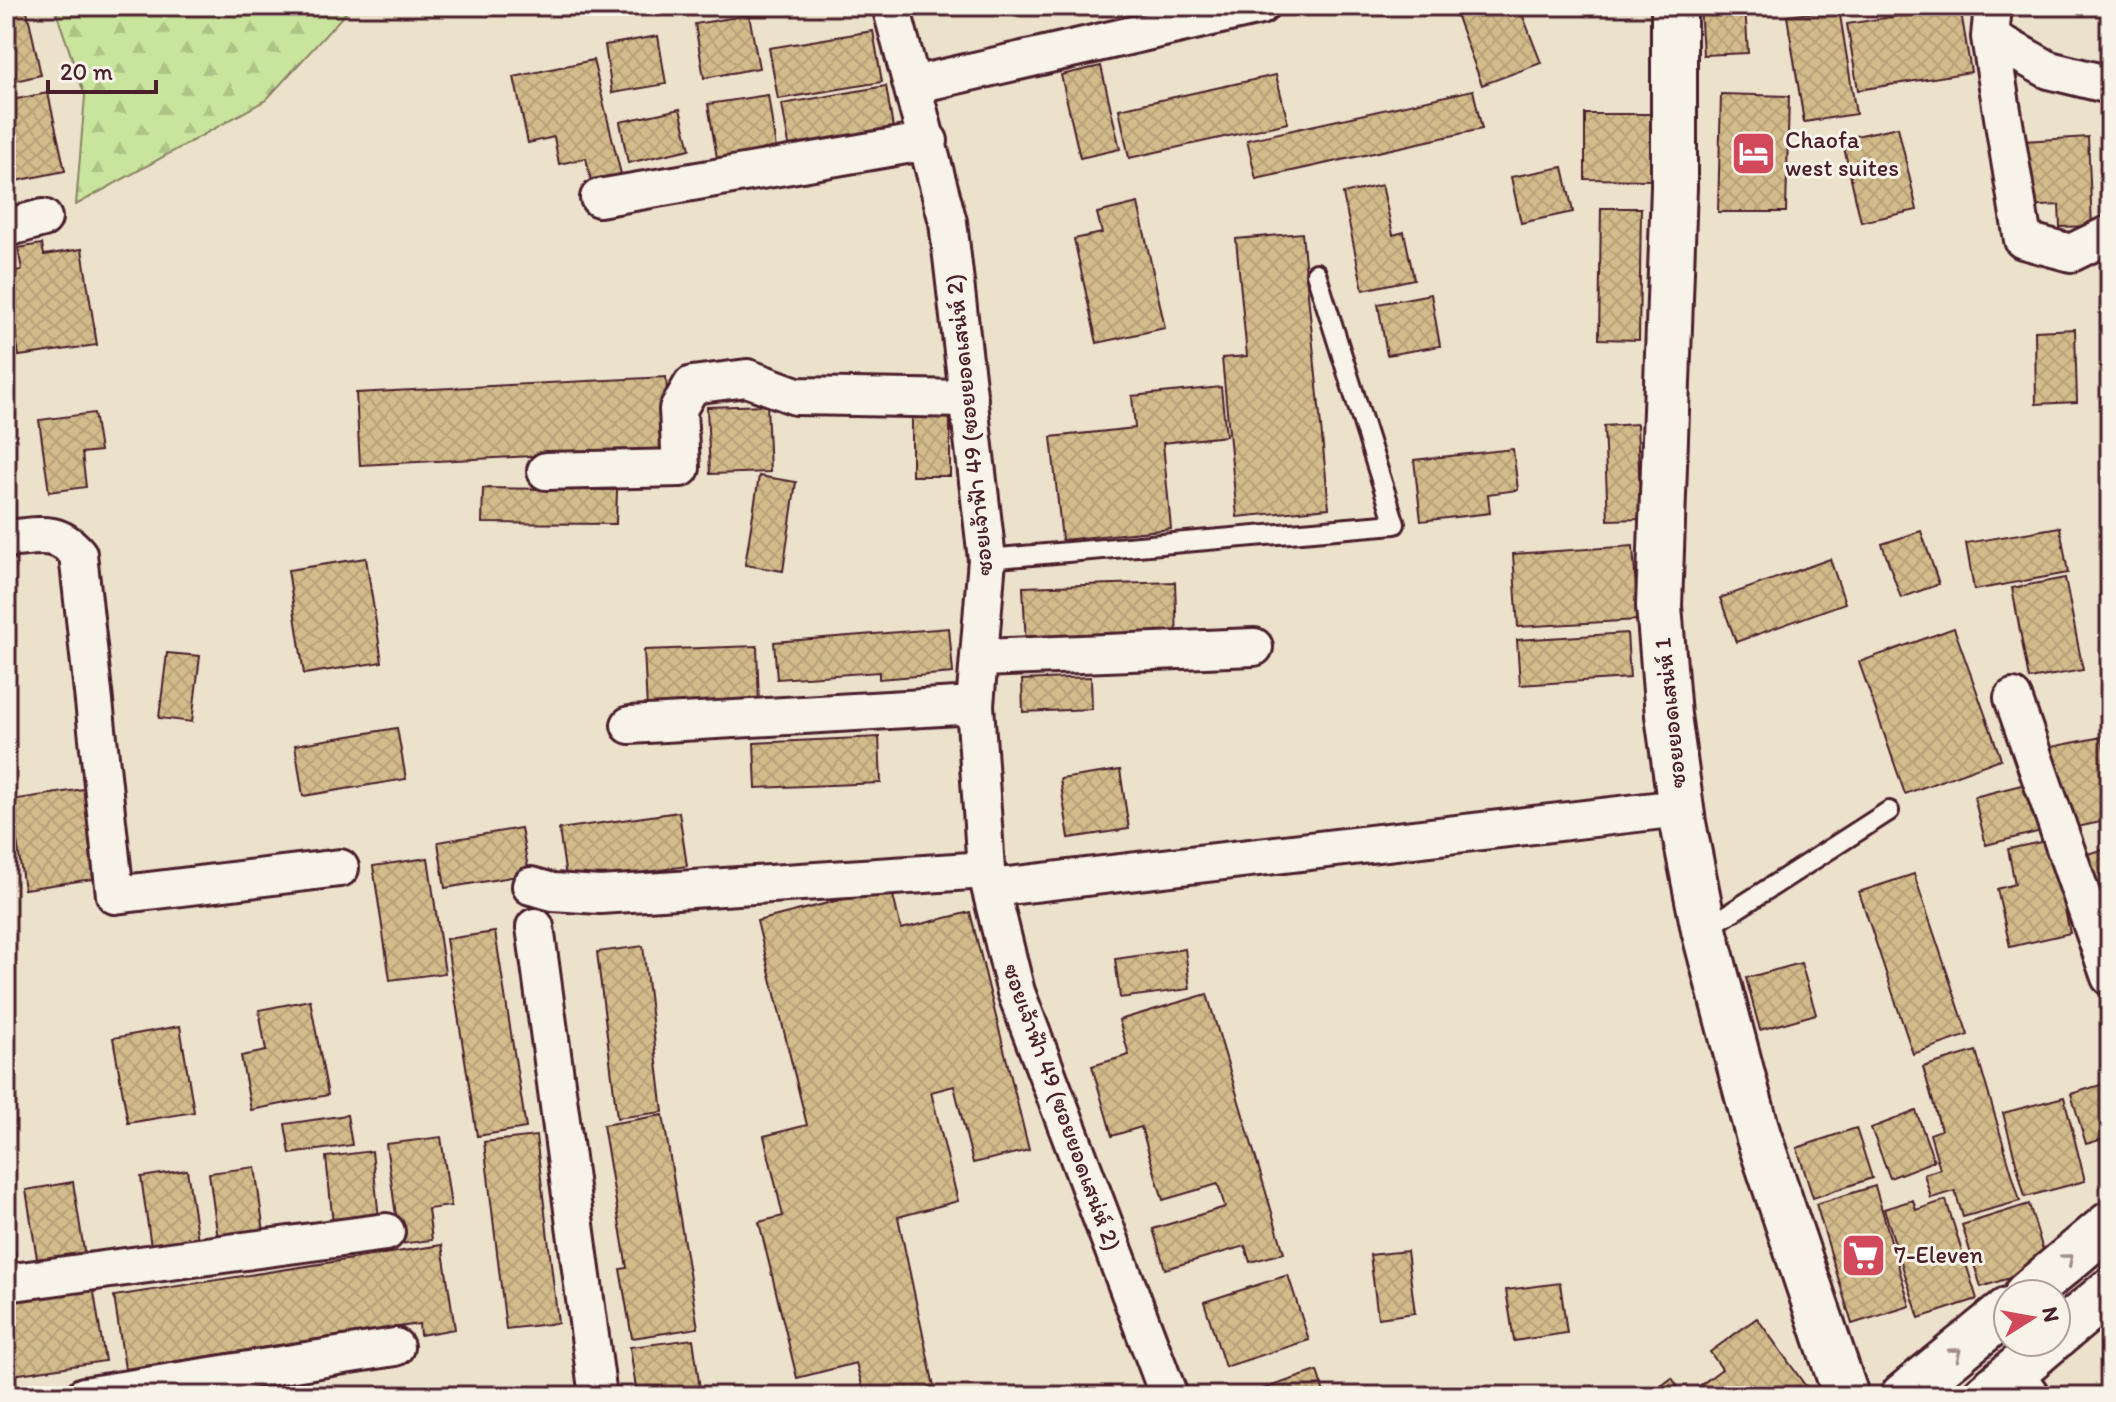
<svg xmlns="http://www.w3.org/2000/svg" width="2116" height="1402" font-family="Itim,'Playpen Sans Thai',sans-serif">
<defs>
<pattern id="forest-firs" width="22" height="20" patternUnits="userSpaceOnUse" patternTransform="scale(2)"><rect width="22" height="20" fill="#c9e59d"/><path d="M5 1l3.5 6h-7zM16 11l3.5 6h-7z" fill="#aec487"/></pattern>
<pattern id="building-cross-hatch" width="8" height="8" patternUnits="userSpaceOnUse" patternTransform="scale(2)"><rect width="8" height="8" fill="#d3bc8b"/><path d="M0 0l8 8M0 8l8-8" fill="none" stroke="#b7a178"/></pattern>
</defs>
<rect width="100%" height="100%" fill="#ece2cc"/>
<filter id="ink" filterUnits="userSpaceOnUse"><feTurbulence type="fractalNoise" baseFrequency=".0125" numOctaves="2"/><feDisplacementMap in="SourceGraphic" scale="16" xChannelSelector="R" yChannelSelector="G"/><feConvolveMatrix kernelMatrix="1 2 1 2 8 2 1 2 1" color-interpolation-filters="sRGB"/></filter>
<g filter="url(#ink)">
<path fill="url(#forest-firs)" stroke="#8a8264" stroke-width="2" d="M54,6H352L266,100L76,205L85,96Z"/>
<path fill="url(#building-cross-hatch)" stroke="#4a1f2b" stroke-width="2" d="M6,6H26L41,75L6,83Z
M654,6H691L657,16Z
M1453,6H1519L1541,63L1482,85Z
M1700,6H1745L1748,53L1703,55Z
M1960,6L1971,72L1858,90L1847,24Z
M1839,9L1856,114L1804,122L1787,16Z
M749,15L759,68L704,78L695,24Z
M873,31L882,82L778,99L769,48Z
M658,36L666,84L612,93L605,45Z
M593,60L621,174L591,181L586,158L559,164L554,137L528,143L514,77Z
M1101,66L1120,149L1080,158L1061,75Z
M1276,75L1288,123L1129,158L1119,109Z
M886,86L894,134L790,151L782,104Z
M1473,90L1482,129L1256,179L1247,140Z
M48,93L65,171L6,183V101Z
M1721,94L1789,96L1786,212H1718Z
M768,95L776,149L717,158L708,104Z
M680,109L690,149L628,163L620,122Z
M1585,114H1650V180L1585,179Z
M1898,127L1917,210L1861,222L1842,139Z
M2088,137L2092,226L2060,227L2059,205L2027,207L2023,141Z
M1563,167L1573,212L1521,223L1511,177Z
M1382,185L1393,235L1404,232L1414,279L1363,290L1343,194Z
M1138,203L1165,328L1097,343L1074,239L1102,233L1097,213Z
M1601,208H1641L1639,340L1599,339Z
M1302,233L1329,508L1237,517L1222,358L1247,356L1236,239Z
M42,244L44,255L82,249L97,345L19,356L6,272L22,270L18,248Z
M1431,294L1440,346L1387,355L1378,304Z
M2075,329L2077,402L2036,404L2035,331Z
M666,377L671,449L360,465L356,393Z
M1221,387L1226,436L1163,443L1171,529L1062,540L1051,437L1135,428L1132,396Z
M767,405L770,472L710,474L707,407Z
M94,413L100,451L82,453L86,487L49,492L39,420Z
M912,417H950V476H912Z
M1637,424L1641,519L1608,520L1604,426Z
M1513,449L1518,490L1488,494L1490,513L1421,521L1414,460Z
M759,476L796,482L783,571L745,565Z
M483,488L617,490L616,524L482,523Z
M2060,527L2068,573L1974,590L1966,543Z
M1921,531L1939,584L1901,598L1882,544Z
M1633,546L1638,620L1518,627L1513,554Z
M366,558L382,662L304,674L288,570Z
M1830,559L1845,603L1736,642L1720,598Z
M2065,578L2083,670L2029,679L2012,588Z
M1175,582L1177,640L1026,645L1023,587Z
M949,628L953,673L879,679V672L777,679L774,642Z
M1954,628L2001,759L1905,794L1859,662Z
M1627,633L1630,678L1520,685L1517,640Z
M757,646L759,704L647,709L644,650Z
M167,653L200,656L192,722L159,718Z
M1091,677L1092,709L1023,712L1022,680Z
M397,728L406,779L303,796L295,745Z
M879,737L881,783L756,788L754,743Z
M2102,737L2110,776V820L2068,829L2051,747Z
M1120,770L1129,829L1069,838L1060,779Z
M2033,782L2045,830L1986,845L1974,797Z
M84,789L93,879L24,889L11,800Z
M679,812L687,866L567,884L559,829Z
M521,828L529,874L445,888L438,842Z
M2050,840L2070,933L2010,947L1997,889L2015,884L2008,849Z
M2110,848V930L2083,855Z
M428,858L445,973L390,980L373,866Z
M1914,874L1968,1035L1913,1054L1859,892Z
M891,887L901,929L970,912L1029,1150L973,1163L954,1086L931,1092L958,1201L898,1217L936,1396H865L856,1363L797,1378L759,1222L783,1216L764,1136L807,1125L757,921Z
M495,932L526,1128L477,1136L446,939Z
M643,946L663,1112L617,1118L597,952Z
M1185,949L1190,989L1120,998L1115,959Z
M1801,963L1816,1014L1760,1030L1746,978Z
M1207,994L1284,1253L1250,1262L1245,1246L1165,1269L1153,1229L1225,1207L1218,1184L1163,1200L1141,1127L1112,1136L1092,1066L1129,1055L1119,1020Z
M310,1000L328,1095L251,1110L241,1056L266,1051L259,1010Z
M180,1026L194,1112L128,1123L113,1038Z
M1976,1051L2020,1201L1963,1217L1955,1191L1931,1198L1924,1174L1940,1169L1930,1134L1941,1130L1923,1067Z
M2110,1082V1137L2086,1144L2071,1094Z
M2064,1097L2085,1181L2025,1197L2003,1113Z
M1916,1111L1934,1161L1890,1178L1871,1128Z
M347,1115L352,1145L290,1154L285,1124Z
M663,1115L698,1328L632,1338L620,1269L627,1268L603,1125Z
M1856,1128L1872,1178L1813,1198L1797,1148Z
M536,1136L558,1323L506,1329L484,1142Z
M441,1137L451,1206L428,1209L432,1240L400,1244L386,1144Z
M372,1151L379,1219L333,1224L326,1157Z
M255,1167L264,1232L218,1239L209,1173Z
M187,1170L198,1240L151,1247L141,1177Z
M73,1182L85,1257L38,1265L26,1190Z
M1875,1186L1910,1306L1852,1324L1816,1204Z
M6,1200L17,1266L6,1268Z
M1913,1200L1916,1210L1946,1200L1977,1299L1919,1318L1884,1209Z
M2029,1204L2048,1266L1981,1287L1962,1225Z
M442,1245L455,1329L420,1335L419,1324L125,1369L114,1296Z
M1407,1251L1415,1313L1378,1318L1370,1255Z
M1288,1275L1309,1340L1225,1367L1204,1302Z
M1560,1283L1567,1333L1514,1341L1506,1290Z
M93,1286L105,1361L6,1376V1297Z
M1757,1318L1812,1395L1686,1396L1722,1369L1710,1352Z
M693,1339L701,1396H637L630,1347Z
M1317,1371L1325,1396H1242Z
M1672,1378L1684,1396H1648Z"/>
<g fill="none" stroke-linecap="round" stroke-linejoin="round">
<defs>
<path id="service" d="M987,559L1395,524L1316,273
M1704,930L1889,811"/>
<path id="minor" d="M891,6L948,222L987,559L975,705L986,870L1016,992L1169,1396
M1993,6L1990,37L2023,240L2071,253L2110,234
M1990,37L2049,70L2110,85
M913,85L1260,6
M599,198L929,141
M6,228L43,218
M546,471L681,468L678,409L692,385L747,378L796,396L969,399
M6,539C37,537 56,528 78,554L115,895L340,868
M981,658L1254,647
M2013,698L2110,977
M630,725L975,705
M531,886L553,892L600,895L986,870
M991,888L1680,808
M535,927L598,1396
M6,1283L386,1232
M2014,1372L2031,1396
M84,1396L395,1347"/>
<path id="tertiary" d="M1674,6V187L1659,606L1668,715L1683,823L1704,930L1758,1135L1846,1396"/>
<path id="secondary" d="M2027,1294L2110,1224
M2056,1336L2110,1291
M1903,1396L2008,1310
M1985,1396L2049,1342"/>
</defs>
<use href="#service" stroke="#4a1f2b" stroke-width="24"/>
<use href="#minor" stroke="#4a1f2b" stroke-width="42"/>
<use href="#tertiary" stroke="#4a1f2b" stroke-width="50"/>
<use href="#secondary" stroke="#4a1f2b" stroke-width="50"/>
<use href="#service" stroke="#f7f3e8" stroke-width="18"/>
<use href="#minor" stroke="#f7f3e8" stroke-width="36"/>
<use href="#tertiary" stroke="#f7f3e8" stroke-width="44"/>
<use href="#secondary" stroke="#f7f3e8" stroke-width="44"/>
</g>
<defs><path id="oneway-chevron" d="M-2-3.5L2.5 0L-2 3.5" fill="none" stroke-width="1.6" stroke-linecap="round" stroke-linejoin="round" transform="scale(2)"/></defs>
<g stroke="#a0898a">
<use href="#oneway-chevron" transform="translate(2068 1259) rotate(-40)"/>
<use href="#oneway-chevron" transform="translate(1956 1353) rotate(-39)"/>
</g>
</g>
<defs>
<symbol id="hotel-square" viewBox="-11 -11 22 22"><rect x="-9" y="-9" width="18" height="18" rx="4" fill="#d1495b" stroke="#f7f3e8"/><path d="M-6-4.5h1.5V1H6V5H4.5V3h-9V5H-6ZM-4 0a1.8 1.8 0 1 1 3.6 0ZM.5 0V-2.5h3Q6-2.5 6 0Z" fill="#fff"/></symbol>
<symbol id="supermarket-square" viewBox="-11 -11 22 22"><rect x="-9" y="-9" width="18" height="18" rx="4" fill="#d1495b" stroke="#f7f3e8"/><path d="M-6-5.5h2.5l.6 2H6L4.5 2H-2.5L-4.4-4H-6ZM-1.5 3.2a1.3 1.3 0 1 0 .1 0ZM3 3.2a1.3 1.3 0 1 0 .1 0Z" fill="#fff"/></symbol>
</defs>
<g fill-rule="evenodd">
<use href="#hotel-square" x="1728" y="128" width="51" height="51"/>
<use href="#supermarket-square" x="1838" y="1230" width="51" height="51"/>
</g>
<g text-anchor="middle" stroke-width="6" stroke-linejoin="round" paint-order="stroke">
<g font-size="24" fill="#4a1f2b" stroke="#f7f3e8" text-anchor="start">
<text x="1785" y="148">Chaofa<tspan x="1785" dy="28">west suites</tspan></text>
<text x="1894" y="1263">7-Eleven</text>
</g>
<g font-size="24" fill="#4a1f2b" stroke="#f7f3e8">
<text transform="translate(969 425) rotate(-96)" y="8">ซอยเจ้าฟ้า 49 (ซอยยอดเสน่ห์ 2)</text>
<text transform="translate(1670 713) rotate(-96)" y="8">ซอยยอดเสน่ห์ 1</text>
<text transform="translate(1062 1107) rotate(70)" y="8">ซอยเจ้าฟ้า 49 (ซอยยอดเสน่ห์ 2)</text>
</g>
</g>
<rect width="2116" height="1402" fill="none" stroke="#f7f3e8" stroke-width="32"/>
<rect x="16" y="16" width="2084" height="1370" fill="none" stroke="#4a1f2b" stroke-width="3" filter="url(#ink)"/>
<g transform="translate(2032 1318) rotate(79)"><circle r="38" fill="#f7f3e8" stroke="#b29e9c" stroke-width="2"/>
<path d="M0-6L14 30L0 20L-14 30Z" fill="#d1495b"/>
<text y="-12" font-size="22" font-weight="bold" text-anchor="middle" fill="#4a1f2b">N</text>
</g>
<path d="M48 80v12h108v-12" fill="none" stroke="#4a1f2b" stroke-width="4"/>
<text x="60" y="80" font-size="24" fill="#4a1f2b" stroke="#f7f3e8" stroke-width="6" paint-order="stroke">20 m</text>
</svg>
